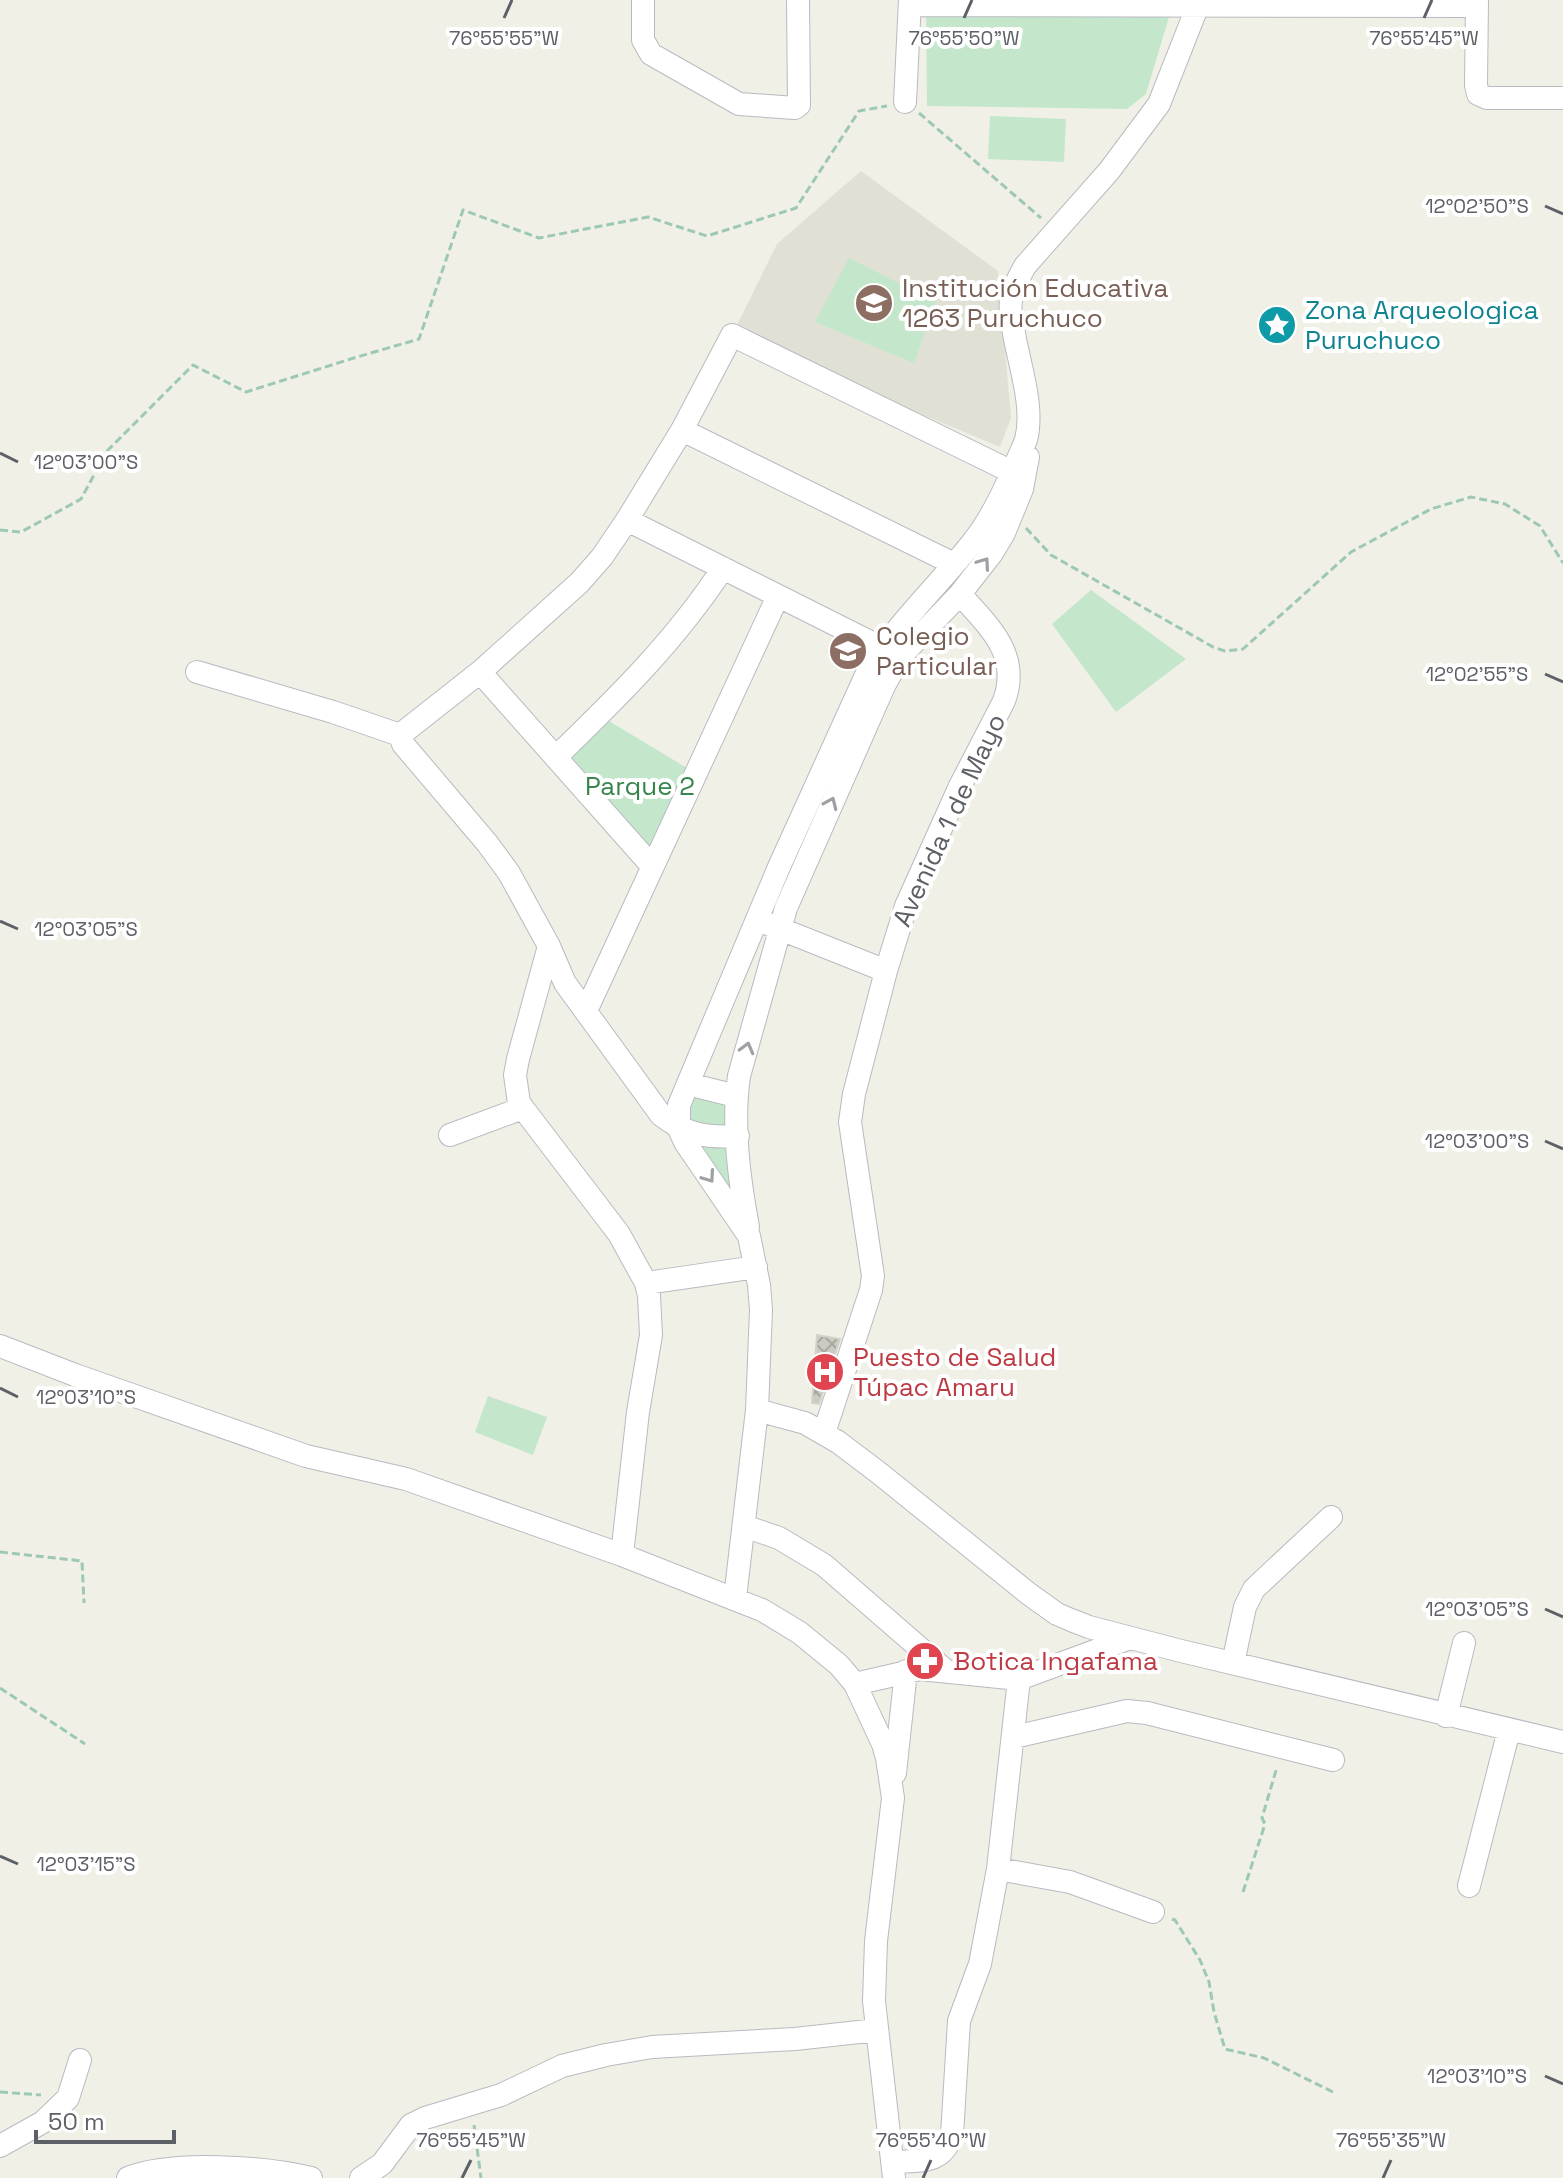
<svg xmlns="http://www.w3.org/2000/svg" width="1563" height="2178" font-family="'Space Grotesk',sans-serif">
<defs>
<pattern id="building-cross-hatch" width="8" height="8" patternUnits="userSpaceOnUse" patternTransform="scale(2)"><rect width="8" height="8" fill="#cbcbc3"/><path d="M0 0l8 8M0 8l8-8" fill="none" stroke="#a8a8a2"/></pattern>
</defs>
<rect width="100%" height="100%" fill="#f0f0e7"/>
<path fill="#e0e0d5" d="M861,171L998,271L1011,418L1000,447L732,335L777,244Z"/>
<path fill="#c4e7cc" d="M926,8L1169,17L1146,94L1127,109L927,106Z
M990,116L1066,119L1064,162L988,159Z
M849,258L936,302L914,363L815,322Z
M1091,590L1186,659L1116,712L1052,624Z
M604,718L692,771L651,860L562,759Z
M693,1096L721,1099L729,1107L726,1126H696L686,1116Z
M698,1145L727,1147L732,1188L728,1189Z
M488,1396L547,1417L533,1455L475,1432Z"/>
<path fill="url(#building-cross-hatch)" stroke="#d5d3c5" stroke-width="2" d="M817,1335L840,1339L819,1404L812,1403Z"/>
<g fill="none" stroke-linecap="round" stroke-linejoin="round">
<defs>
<path id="street" d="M643,0V40L651,54L739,104L795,108L799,105L798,0
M1477,0L1476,85L1478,94L1487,98H1563
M910,5L1477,6
M905,102L910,0
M682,430L954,564
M627,520L894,654
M197,672L333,712L400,735L403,744L487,843L509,873L549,946L565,983L661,1115C687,1135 706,1138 738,1136
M480,672L652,866
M400,735L480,672L579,583L602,557L627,520L682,430L732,335L1012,472
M556,757C617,698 676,640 723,568
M768,924L886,971
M549,946L518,1059L515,1075L519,1103L619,1234L646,1283L649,1296L651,1335L638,1412L622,1555
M586,1011L778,596
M688,1084L736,1096
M450,1135L523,1108
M748,1227C739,1178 732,1126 739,1076L786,908L884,686L900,657L960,594L992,553L1004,533L1022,489L1028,457
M646,1283L756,1267
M0,1346L75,1375L306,1456L406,1479L622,1555L762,1610L800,1633L839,1665L855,1684L883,1744L887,1758L893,1798L876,1941L874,2001L894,2178
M757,1410L805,1423L838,1442L879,1473L1029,1594L1057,1614L1071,1620L1089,1627L1181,1651L1563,1742
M824,1433L871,1290L873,1276L850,1122L854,1094L886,971L906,906L960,786L1004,701C1021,654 989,627 960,594
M744,1526L779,1538L824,1565L945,1670
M735,1598L757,1410L761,1310L759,1285L749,1236L685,1142L679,1129V1105L779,867L867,673C896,624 937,587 972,543C996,513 1011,475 1026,440C1034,408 1021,370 1015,339C1013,327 1009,313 1011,301C1013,288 1019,277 1025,266L1109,171L1159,104L1200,0
M1233,1663L1245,1607L1254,1589L1331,1517
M855,1684L920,1669L1019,1679L1130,1638
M1446,1716L1464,1643
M1014,1737L1127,1711L1147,1713L1333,1760
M895,1773L906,1671
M998,1869L1070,1882L1153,1912
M1469,1886L1509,1730
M0,2146L43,2122L68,2098L80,2060
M893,2162C920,2160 942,2165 952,2135L959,2021L980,1964L998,1869L1019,1679
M128,2178C173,2160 263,2167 311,2178
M361,2178L382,2164L411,2125L425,2118L501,2095L562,2066L606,2055L652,2047L795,2039L877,2030"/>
</defs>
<use href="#street" stroke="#b9bac0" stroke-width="24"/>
<path stroke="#9dc8b3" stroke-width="3" stroke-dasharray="8 4" stroke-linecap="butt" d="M919,113L1041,218
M1026,528L1051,555L1213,647L1225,651L1243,649L1351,552L1431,509L1471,497L1505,504L1540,526L1563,563
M0,530L21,532L81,499L107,451L193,365L246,392L357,357L419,339L463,210L539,238L648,217L707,236L796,208L859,111L887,106
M0,1552L82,1561L84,1603
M0,1688L85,1744
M1243,1892L1265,1824L1262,1818L1277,1767
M1172,1919L1175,1920L1200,1960L1209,1982L1214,2012L1225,2049L1264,2058L1333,2092
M0,2092L41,2095
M474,2125L481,2178"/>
<use href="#street" stroke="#fff" stroke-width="22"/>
</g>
<defs><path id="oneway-chevron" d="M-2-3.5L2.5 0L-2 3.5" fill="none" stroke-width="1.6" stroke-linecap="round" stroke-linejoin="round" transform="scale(2)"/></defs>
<g stroke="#9ea0a4">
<use href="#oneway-chevron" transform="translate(984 563) rotate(-55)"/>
<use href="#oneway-chevron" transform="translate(831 803) rotate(-66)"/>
<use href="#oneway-chevron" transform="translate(747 1048) rotate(-75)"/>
<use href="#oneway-chevron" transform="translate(709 1177) rotate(55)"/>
</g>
<path fill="none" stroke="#5e6067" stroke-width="3" d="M504,18L512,0M964,18L972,0M1424,18L1432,0M1545,206L1563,214M0,453L18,462M1545,674L1563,682M0,921L18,929M1545,1141L1563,1149M0,1388L18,1397M1545,1609L1563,1617M0,1856L18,1864M1545,2076L1563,2084M462,2178L471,2160M923,2178L931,2160M1383,2178L1391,2160"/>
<defs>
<symbol id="school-disc" viewBox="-11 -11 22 22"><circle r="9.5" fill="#8d6e63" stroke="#fff"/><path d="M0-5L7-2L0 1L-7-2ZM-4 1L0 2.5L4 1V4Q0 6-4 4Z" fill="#fff"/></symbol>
<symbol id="sight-disc" viewBox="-11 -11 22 22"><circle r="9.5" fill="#0f9aa8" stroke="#fff"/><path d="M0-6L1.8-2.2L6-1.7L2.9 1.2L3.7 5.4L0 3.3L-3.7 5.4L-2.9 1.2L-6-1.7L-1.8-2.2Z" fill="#fff"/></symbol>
<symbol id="hospital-disc" viewBox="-11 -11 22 22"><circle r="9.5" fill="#e0444e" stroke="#fff"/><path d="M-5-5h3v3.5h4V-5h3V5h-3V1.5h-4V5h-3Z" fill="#fff"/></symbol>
<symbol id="pharmacy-disc" viewBox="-11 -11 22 22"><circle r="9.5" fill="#e0444e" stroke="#fff"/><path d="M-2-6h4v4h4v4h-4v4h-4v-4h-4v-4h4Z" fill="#fff"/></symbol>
</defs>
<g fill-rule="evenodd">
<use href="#school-disc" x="852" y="281" width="44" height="44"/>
<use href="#sight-disc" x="1255" y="303" width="44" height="44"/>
<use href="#school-disc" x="826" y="629" width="44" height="44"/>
<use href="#hospital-disc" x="803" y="1350" width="44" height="44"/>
<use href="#pharmacy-disc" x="903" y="1639" width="44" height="44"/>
</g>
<g text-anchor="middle" stroke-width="8" stroke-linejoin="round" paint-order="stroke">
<g font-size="26" fill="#785e54" stroke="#fff" text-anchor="start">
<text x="902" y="297">Institución Educativa<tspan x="902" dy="30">1263 Puruchuco</tspan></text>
<text x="876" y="645">Colegio<tspan x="876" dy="30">Particular</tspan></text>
</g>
<g font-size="26" fill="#0d838f" stroke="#fff" text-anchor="start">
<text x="1305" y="319">Zona Arqueologica<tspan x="1305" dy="30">Puruchuco</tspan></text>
</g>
<g font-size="26" fill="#37854c" stroke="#fff">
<text x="640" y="795">Parque 2</text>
</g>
<g font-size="26" fill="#5e6067" stroke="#fff">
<text transform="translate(949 820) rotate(-65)" y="9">Avenida 1 de Mayo</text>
</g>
<g font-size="26" fill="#be3a42" stroke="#fff" text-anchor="start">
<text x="853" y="1366">Puesto de Salud<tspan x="853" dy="30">Túpac Amaru</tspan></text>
<text x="953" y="1670">Botica Ingafama</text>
</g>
</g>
<g font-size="20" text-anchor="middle" fill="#5e6067" stroke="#fff" stroke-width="8" stroke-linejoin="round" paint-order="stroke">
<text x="504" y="45">76°55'55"W</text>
<text x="964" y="45">76°55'50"W</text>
<text x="1424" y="45">76°55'45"W</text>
<text x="1477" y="213">12°02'50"S</text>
<text x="86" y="469">12°03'00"S</text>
<text x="1477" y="681">12°02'55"S</text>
<text x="86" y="936">12°03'05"S</text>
<text x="1477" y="1148">12°03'00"S</text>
<text x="86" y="1404">12°03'10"S</text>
<text x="1477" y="1616">12°03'05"S</text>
<text x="86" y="1871">12°03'15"S</text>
<text x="1477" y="2083">12°03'10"S</text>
<text x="471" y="2147">76°55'45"W</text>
<text x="931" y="2147">76°55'40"W</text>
<text x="1391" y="2147">76°55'35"W</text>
</g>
<path d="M36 2130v12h138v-12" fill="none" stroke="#5e6067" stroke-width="4"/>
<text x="48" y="2130" font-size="24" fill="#5e6067" stroke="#ffffff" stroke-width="6" paint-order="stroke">50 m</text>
</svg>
